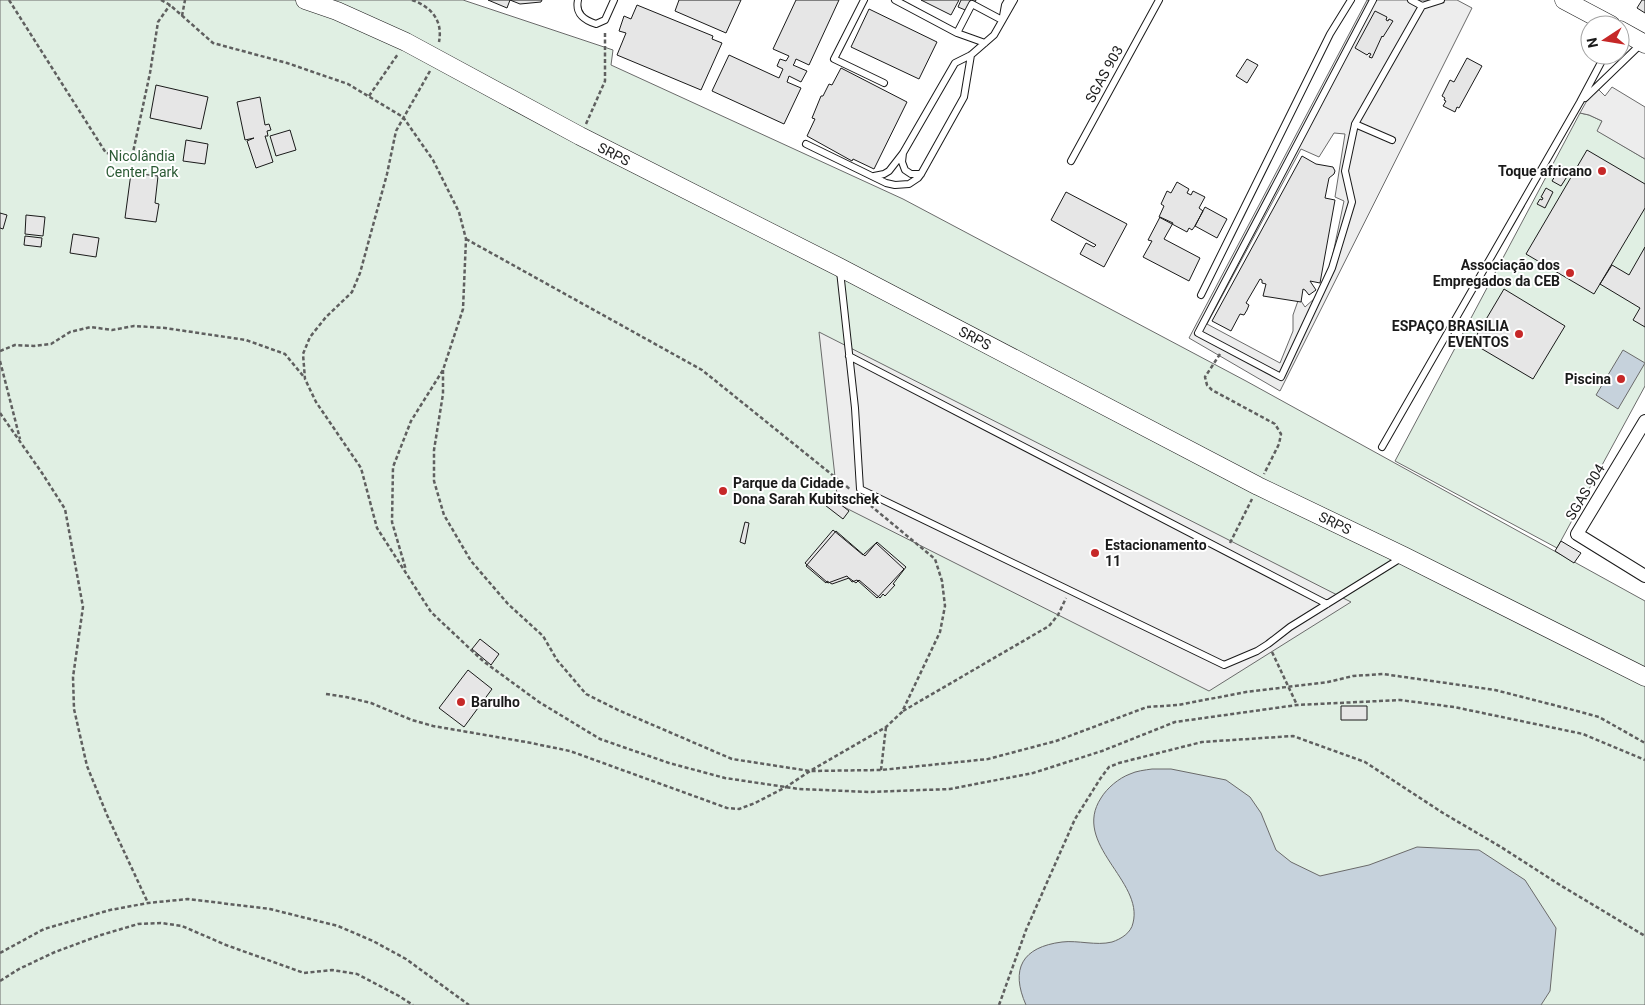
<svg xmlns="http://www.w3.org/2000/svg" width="1645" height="1005" font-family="Roboto,sans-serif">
<rect width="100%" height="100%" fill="#fff"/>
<path fill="#e0efe3" stroke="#6a6a6a" d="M0,0H463L613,50L611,65L903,199L1246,381L1645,601V1005H0Z
M1580,113L1589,115L1602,121L1598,131L1645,159V386L1557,548L1395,461Z"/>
<path fill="#ededed" stroke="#6a6a6a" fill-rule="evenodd" d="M1367,0H1457L1472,8L1280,391L1189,338ZM1334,133L1345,134L1335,197L1344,201L1330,268L1315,298L1305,307L1299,298L1293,315V331L1280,363L1207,324L1301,149L1319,157Z
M1595,86L1605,96L1612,87L1645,107V159L1597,131L1602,121L1589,115L1580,113Z
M819,332L1351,602L1209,691L838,504Z"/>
<path fill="#c6d2dc" stroke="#6a6a6a" d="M1623,350L1645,363L1618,409L1596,395Z
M1152,769H1171L1226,780L1250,797L1261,813L1276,850L1291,862L1320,876L1369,865L1417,847L1479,850L1525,880L1556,928L1550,991L1541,1005H1026C1010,969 1022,947 1062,942C1078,940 1096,946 1112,942C1121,939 1131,933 1133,923C1144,881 1071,844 1101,798C1107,788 1119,778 1130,774C1136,771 1145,770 1152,769Z"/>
<path fill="#e6e6e6" stroke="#1a1a1a" d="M488,0H542L541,2L520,4L510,0L507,8Z
M679,0H741L726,33L675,11Z
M796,0H839L809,65L796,59L794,64L793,65L807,71L801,82L789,76L787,82L801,88L784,124L712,91L729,55L779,78L783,69L777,66L780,59L786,61L789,56L773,49Z
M921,0H959L951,15Z
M961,0H976L970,12L958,7Z
M1642,0H1645V13L1637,8Z
M637,5L713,36L712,39L722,43L701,90L617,55L626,33L619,31L624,16L631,19Z
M869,9L937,42L919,79L851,47Z
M1375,11L1387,17L1386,20L1388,21L1389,19L1393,21L1383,37L1382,36L1372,58L1369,57L1371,54L1369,53L1367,55L1355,48Z
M1467,58L1482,66L1459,108L1457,107L1455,112L1443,106L1446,101L1444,100L1445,98L1442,96L1450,80L1454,82Z
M1247,59L1258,65L1247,83L1236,76Z
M841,68L907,102L874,169L853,159L852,161L807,136L815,119L812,118L821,96H823L829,84L832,85Z
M156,85L208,97L201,129L150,118Z
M260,97L265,125L269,124L271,130L267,131L268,136H265L273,162L256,168L247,141L254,138L245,140L237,102Z
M290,130L296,150L276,156L270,136Z
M186,140L208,144L205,164L183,161Z
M1587,150L1645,184V208L1594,294L1526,254Z
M1302,156L1316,164L1333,167L1335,171L1334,174L1329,178L1325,198L1335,200L1320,283L1310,281L1316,290L1309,295L1305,290L1303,289L1301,302L1263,296L1266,284L1262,283V280L1260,279L1246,303L1249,305L1247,310L1244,315L1240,314L1231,331L1212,321Z
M1561,166L1570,172L1561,186L1552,181Z
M131,173L158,176L155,203L159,204L156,222L125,218Z
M1177,182L1189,189L1187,193L1191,195L1193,191L1205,197L1199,208L1203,211L1195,226L1192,230L1189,228L1187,232L1159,217L1164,206L1161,204L1167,191L1171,193Z
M1546,188L1553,192L1545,208L1537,204L1540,199L1542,200L1543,198L1541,197Z
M1066,192L1127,224L1104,267L1080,254L1086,243L1094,247L1096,245L1051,220Z
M1205,207L1227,219L1217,238L1195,226Z
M0,213L7,215L3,229L0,228Z
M26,215L45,217L43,236L25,234Z
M1160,217L1173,223L1164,239L1200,258L1189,281L1143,257L1152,241L1148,240Z
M73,234L99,238L96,257L70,253Z
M25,236L42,238L41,247L24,245Z
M1645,247V327L1633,320L1640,308L1600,284L1612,265L1629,275Z
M1504,289L1565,326L1533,379L1472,343Z
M827,494L849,511L843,519L821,502Z
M745,522L749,523L745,544L740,542Z
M833,530L863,555L876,543L904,569L877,598L857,580L852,582L847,576L828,583L805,563Z
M836,531L865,556L877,542L906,567L893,584L895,585L885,596L883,594L880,598L859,580L856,583L849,578L832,584L827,581L826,583L806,566Z
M1561,541L1581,553L1574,563L1555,551Z
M480,639L499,654L491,665L472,649Z
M468,670L492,689L464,727L439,708Z
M1341,706H1367V720H1341Z"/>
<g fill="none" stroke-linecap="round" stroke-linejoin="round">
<defs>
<path id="service" d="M578,0C575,14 584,20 596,24L605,20L614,0
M864,0L834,59L884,83
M895,0L957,33L972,4L1002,20
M1373,0L1198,333L1281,377L1332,268L1352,202L1345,171L1355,124L1422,6
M1411,0L1422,6L1441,0
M1003,16L1005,5L1008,0
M957,33L985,43
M1585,98L1641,44
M1355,124L1392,140
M806,144L886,183L895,185L909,184L918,178L921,174L964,97L971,55
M903,153L902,162L905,170L911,174H921
M1071,161L1159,0
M874,176L884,174L889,171L903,153L955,63L971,55L994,35L1014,0
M840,271L855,408L860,489L1224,665L1257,651L1268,644L1290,627L1401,558
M1201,295L1330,34L1351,0
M849,356L1327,604
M1382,447L1580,102L1605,55"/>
<path id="minor" d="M1645,421L1577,534L1645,576"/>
<path id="secondary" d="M305,0L337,11L406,42L580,136L839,267L1258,486L1404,556L1645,677
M1564,0L1611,25
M1620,30L1645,44"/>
</defs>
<use href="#service" stroke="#1a1a1a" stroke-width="8"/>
<use href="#minor" stroke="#1a1a1a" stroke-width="14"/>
<use href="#secondary" stroke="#1a1a1a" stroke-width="19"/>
<path stroke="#5f5f5f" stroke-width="2.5" stroke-dasharray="4 2.5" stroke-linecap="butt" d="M9,0L106,153L132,157L150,73L158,22L170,5
M161,0L170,5L213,43L287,63L348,84L403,117L433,160L459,212L466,239L463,309L443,370L411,421L393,467L392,522L406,570
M412,0C432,7 443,21 439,42
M182,16L185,0
M430,71L396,131L387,174L360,273L352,292L326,317L310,337L303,354L305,379L316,402L361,468L377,528L431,612L483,661L539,702L600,739L669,763L725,778L799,789L870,792L950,789L1033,773L1102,751L1175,722L1297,705L1400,700L1454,707L1583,734L1645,760
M369,96L398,54
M586,124L605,81V31
M466,239L702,370L851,490
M0,351L15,345L34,346L51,344L70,332L91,327L112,330L134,326L165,328L246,340L285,354L304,377
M1220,354L1205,377L1207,385L1212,390L1275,424L1281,434L1279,444L1264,474
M0,361L20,439
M443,370V394L434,450V481L444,515L471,561L508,604L543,636L557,660L586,694L618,710L732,759L810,771L881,770L988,759L1056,741L1147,707L1178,705L1246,692L1328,682L1353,676L1383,674L1495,690L1577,711L1599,717L1645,743
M0,413L42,473L65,509L83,607L73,677L74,709L87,766L107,815L148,903
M1230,543L1252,499
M1272,652L1297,705
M326,694L346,697L371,703L412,720L433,726L526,742L570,751L727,808L739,809L755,803L786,787L810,771L886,727L902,712L940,632L945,606L942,581L935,559L871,506
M903,711L1049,626L1058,615L1066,598
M881,770L886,727
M0,953L44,929L110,910L148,903L188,899L270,909L338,926L373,941L406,959L469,1005
M0,981L19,969L55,952L101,935L138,924L161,923L182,926L226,945L304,973L332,970L357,974L399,996L413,1005
M999,1005L1026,930L1075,819L1100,779L1109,767L1119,763L1202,742L1293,736L1365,762L1443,813L1501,847L1560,885L1645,936"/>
<use href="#service" stroke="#fff" stroke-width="6"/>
<use href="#minor" stroke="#fff" stroke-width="12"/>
<use href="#secondary" stroke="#fff" stroke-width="18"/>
</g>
<g fill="#c62828" stroke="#fff" stroke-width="2">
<circle cx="1602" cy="171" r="5"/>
<circle cx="1570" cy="273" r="5"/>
<circle cx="1519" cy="334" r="5"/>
<circle cx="1621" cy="379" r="5"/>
<circle cx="723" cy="491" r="5"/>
<circle cx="1095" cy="553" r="5"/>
<circle cx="461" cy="702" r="5"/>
</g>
<g text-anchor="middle" stroke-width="4" stroke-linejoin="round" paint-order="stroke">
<g font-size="14" fill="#1a1a1a" stroke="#fff">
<text transform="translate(1104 74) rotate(-61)" y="5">SGAS 903</text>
<text transform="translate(614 154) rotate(27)" y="5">SRPS</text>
<text transform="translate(975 338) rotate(28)" y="5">SRPS</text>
<text transform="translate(1585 492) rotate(-59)" y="5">SGAS 904</text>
<text transform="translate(1335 523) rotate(26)" y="5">SRPS</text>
</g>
<g font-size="14" fill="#2b5a34" stroke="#fff">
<text x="142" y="161">Nicolândia<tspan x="142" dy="16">Center Park</tspan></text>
</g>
<g font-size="14" font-weight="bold" fill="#1a1a1a" stroke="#fff" text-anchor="end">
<text x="1592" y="176">Toque africano</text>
<text x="1560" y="270">Associação dos<tspan x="1560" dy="16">Empregados da CEB</tspan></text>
<text x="1509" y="331">ESPAÇO BRASILIA<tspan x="1509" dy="16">EVENTOS</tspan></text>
<text x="1611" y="384">Piscina</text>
<text x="733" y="488" text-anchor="start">Parque da Cidade<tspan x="733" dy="16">Dona Sarah Kubitschek</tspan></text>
<text x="1105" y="550" text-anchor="start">Estacionamento<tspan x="1105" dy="16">11</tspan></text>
<text x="471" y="707" text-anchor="start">Barulho</text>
</g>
</g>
<g transform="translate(1605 40) rotate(258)"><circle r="24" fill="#ffffff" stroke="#a3a3a3"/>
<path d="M0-4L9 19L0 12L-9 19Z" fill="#c62828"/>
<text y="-8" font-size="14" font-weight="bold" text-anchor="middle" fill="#1a1a1a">N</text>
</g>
</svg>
